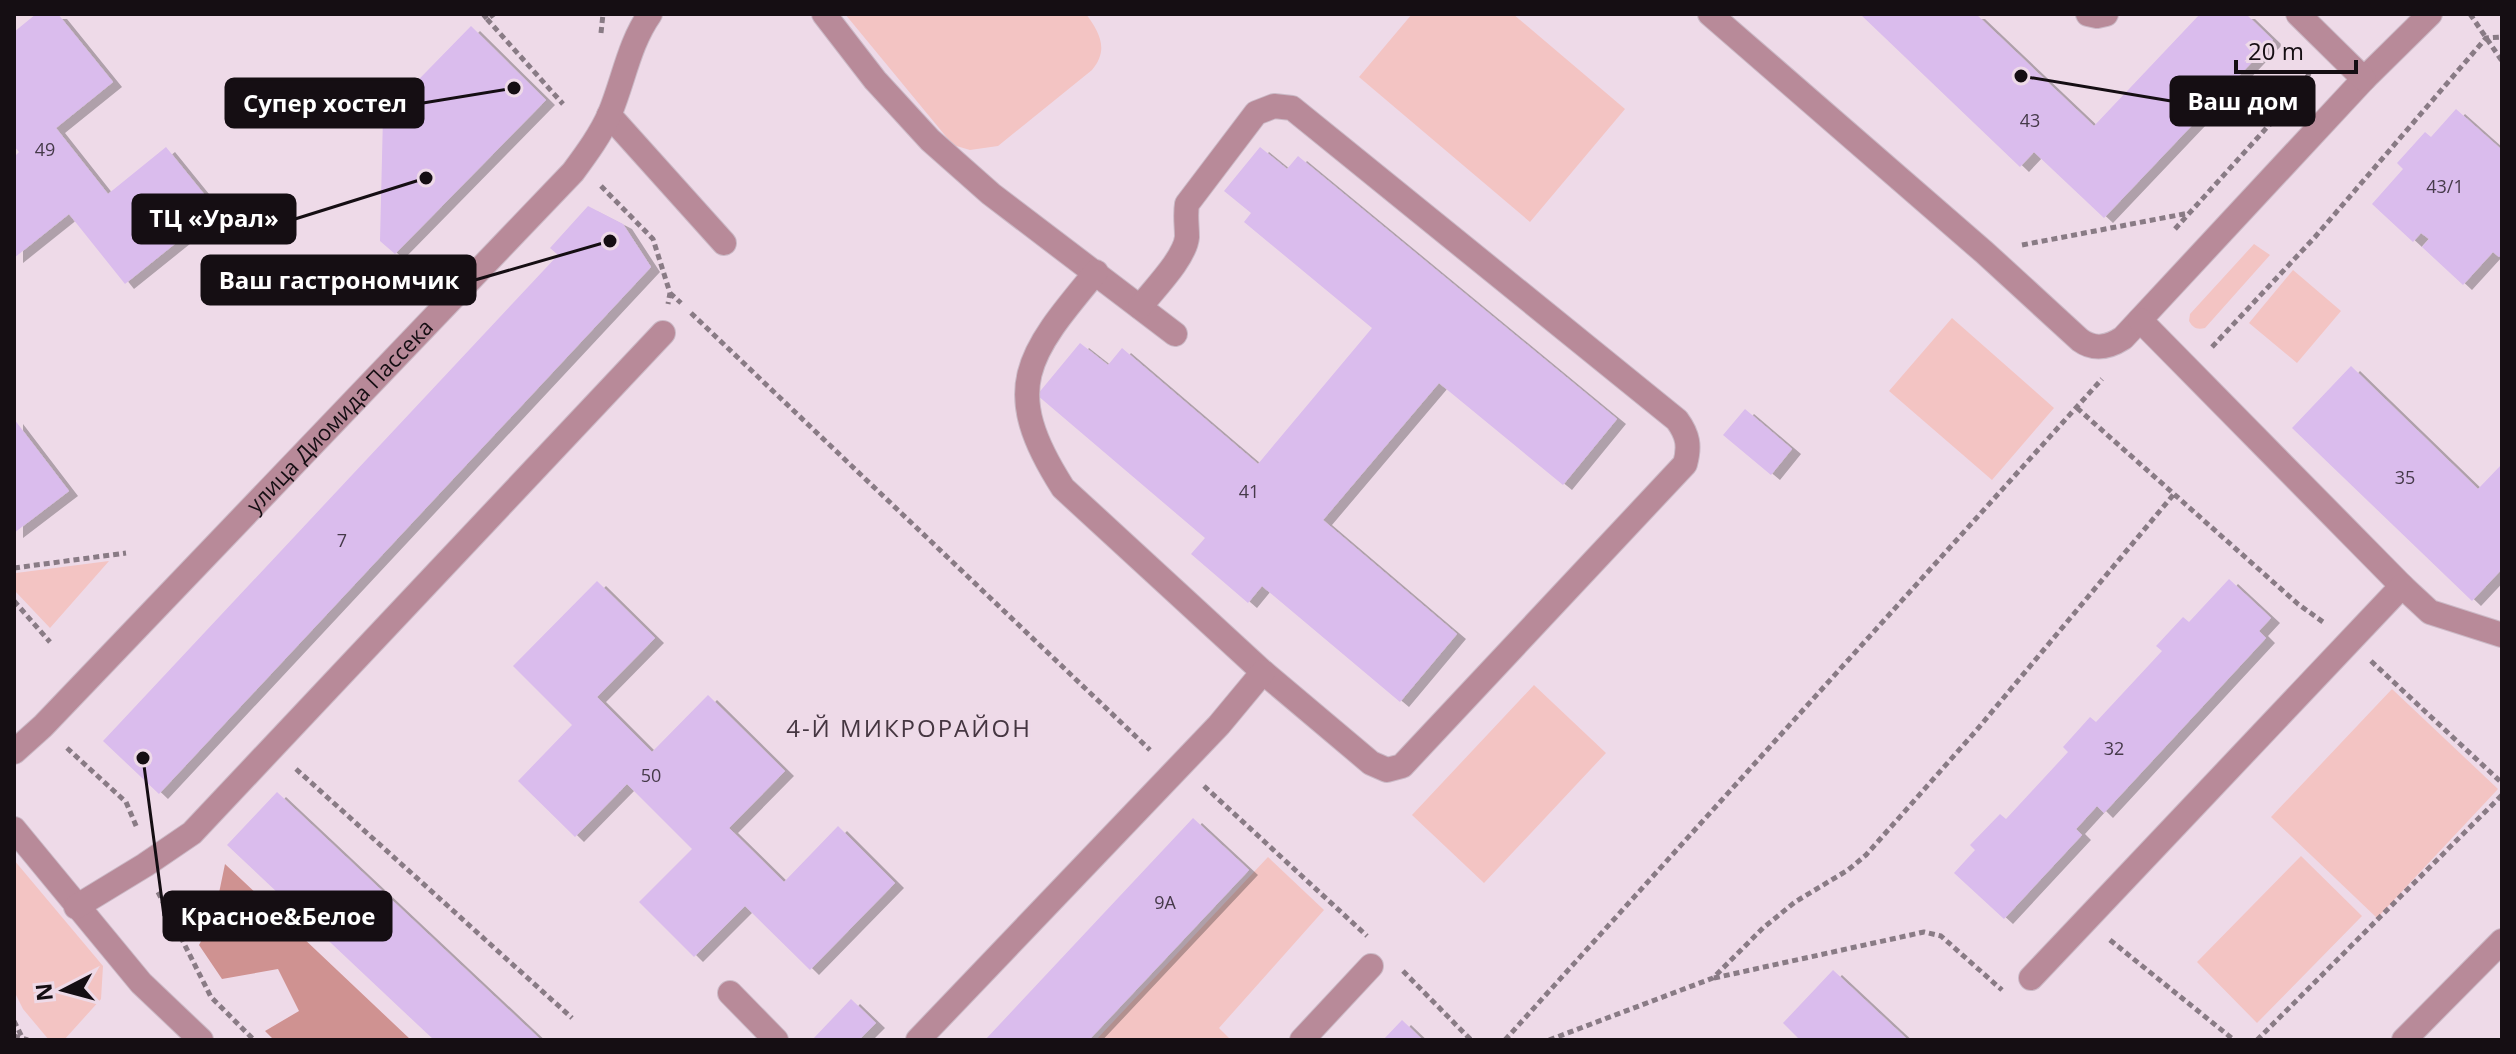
<svg xmlns="http://www.w3.org/2000/svg" width="2516" height="1054" font-family="'Open Sans',sans-serif">
<defs>
<filter id="shadow"><feDropShadow dx="9" dy="5" stdDeviation="0" flood-color="#0004"/></filter>
</defs>
<rect width="100%" height="100%" fill="#eedae8"/>
<path fill="#f3c4c3" d="M845,14H1086C1100,33 1109,50 1092,70L998,146L970,150L953,145Z
M1412,14H1513L1625,109L1530,222L1359,77Z
M2254,244L2270,255L2205,328C2197,330 2193,328 2189,321L2190,314Z
M2293,270L2341,311L2297,363L2249,323Z
M1952,318L2054,408L1992,480L1889,391Z
M109,561L50,628L15,591L16,573Z
M1534,685L1606,753L1484,883L1412,815Z
M2392,689L2498,789L2377,918L2271,817Z
M2301,856L2362,916L2257,1023L2197,962Z
M1268,857L1324,910L1219,1028L1231,1040H1096Z
M14,860L103,966L101,999L64,1040H49L23,1009L14,991Z"/>
<path fill="#cf9291" d="M225,864L411,1040H274L265,1031L299,1011L278,969L222,979L199,945L214,917Z"/>
<path fill="#dabced" filter="url(#shadow)" d="M36,14H58L113,82L56,128L108,194L166,147L217,210L125,284L69,214L14,258V157L19,152L14,146V32Z
M1860,14H1976L2094,126L2200,14H2246L2273,40L2104,218L2034,152L2020,167Z
M471,26L546,100L395,254L380,241L383,116Z
M2456,109L2502,150V254L2499,257L2493,252L2463,285L2422,247L2429,239L2421,233L2413,242L2372,204L2403,169L2397,163L2425,132L2431,137Z
M1260,147L1287,169L1298,156L1617,419L1563,485L1439,383L1323,520L1457,634L1400,702L1262,586L1248,603L1191,554L1205,538L1037,395L1080,343L1108,365L1122,348L1258,464L1372,328L1244,222L1251,213L1224,191Z
M588,206L623,224L651,267L159,794L103,741L558,255L550,248Z
M2351,366L2478,489L2502,464V569L2472,601L2292,428Z
M1745,409L1792,449L1771,475L1723,435Z
M14,419L69,491L14,533Z
M2229,579L2271,618L2259,631L2266,638L2104,813L2097,806L2076,829L2082,835L2004,919L1954,873L1975,850L1970,845L2000,814L2006,819L2068,752L2063,747L2090,717L2096,722L2162,651L2156,646L2183,617L2189,622Z
M597,581L655,638L597,697L652,752L708,695L785,771L729,828L784,882L838,826L895,883L810,970L745,906L694,957L639,902L692,849L627,784L575,837L518,781L572,725L513,666Z
M277,792L541,1040H434L402,1010L227,845Z
M1193,818L1249,870L1089,1040H985Z
M1833,970L1908,1040H1800L1783,1023Z
M851,999L876,1023L859,1040H812Z
M1402,1020L1423,1040H1383Z"/>
<g fill="none" stroke-linecap="round" stroke-linejoin="round">
<defs>
<g id="minor">
<path d="M824,14L875,80L930,140L991,194L1175,334"/>
<path d="M1710,14L1984,252L2080,340C2095,351 2109,347 2123,338L2364,79L2430,14"/>
<path d="M2088,14L2097,16L2106,14"/>
<path d="M2298,14L2364,79"/>
<path d="M609,115L724,243"/>
<path d="M1096,272C1027,355 999,388 1063,488L1263,672L1371,763L1387,770L1402,766L1685,464C1690,446 1688,435 1677,420L1292,108L1274,106L1256,113L1187,204C1185,216 1187,225 1187,237C1185,258 1154,289 1140,307"/>
<path d="M2140,320L2402,586"/>
<path id="s1" d="M14,752L43,726L573,172C587,153 601,134 610,113C624,79 629,44 650,14"/>
<path d="M14,829L141,983L201,1040"/>
<path d="M76,907L145,865L192,833L663,333"/>
<path d="M2031,978L2402,586L2430,612L2502,635"/>
<path d="M730,993L776,1040"/>
<path d="M918,1040L1219,725L1263,672"/>
<path d="M1302,1040L1371,966"/>
<path d="M2404,1040L2502,941"/>
</g>
</defs>
<use href="#minor" stroke="#cbb9c6" stroke-width="26"/>
<path stroke="#897b85" stroke-width="5" stroke-dasharray="6 4" stroke-linecap="butt" d="M483,14L487,19L494,14
M2470,14L2502,61
M487,19L563,104
M601,33L603,14
M601,186L653,239L670,293L668,304
M2175,229L2299,92L2311,70
M2022,245L2189,213
M670,293L681,303
M691,313L1150,750
M2212,347L2315,237L2486,38L2502,37
M2077,408L2298,604L2323,622
M14,568L126,553
M14,601L50,642
M2371,661L2502,783
M67,748L126,802L137,828
M296,769L572,1018
M1204,786L1367,936
M158,892L211,997L254,1040
M2110,940L2234,1040
M1403,971L1471,1040
M1714,978L1924,932L1941,936L2002,990
M14,1021L22,1037
M14,1036L28,1040
M1505,1040L2102,379
M1549,1040L1713,978L1763,928L1795,902L1848,870L1866,855L1975,732L2174,494
M2257,1040L2502,795"/>
<use href="#minor" stroke="#b88a99" stroke-width="24"/>
</g>
<g text-anchor="middle" stroke-width="6" stroke-linejoin="round" paint-order="stroke">
<g font-size="18" fill="#463a4a">
<text x="2030" y="127">43</text>
<text x="45" y="156">49</text>
<text x="2445" y="193">43/1</text>
<text x="2405" y="484">35</text>
<text x="1249" y="498">41</text>
<text x="342" y="547">7</text>
<text x="2114" y="755">32</text>
<text x="651" y="782">50</text>
<text x="1165" y="909">9А</text>
</g>
<g font-size="22" fill="#150e13" stroke="#eedae8">
<text dy="8" stroke="none"><textPath href="#s1" startOffset="468">улица Диомида Пассека</textPath></text>
</g>
<g font-size="24" letter-spacing="2" fill="#453641" stroke="#eedae8">
<text x="909" y="737">4-Й МИКРОРАЙОН</text>
</g>
</g>
<path fill="none" stroke="#150e13" stroke-width="3" d="M2021 76L2171 101M514 88L423 103M426 178L295 219M610 241L475 280M143 758L164 916"/>
<g fill="#150e13" stroke="#eedae8" stroke-width="3">
<circle cx="2021" cy="76" r="8"/>
<circle cx="514" cy="88" r="8"/>
<circle cx="426" cy="178" r="8"/>
<circle cx="610" cy="241" r="8"/>
<circle cx="143" cy="758" r="8"/>
</g>
<g fill="#150e13" stroke="#150e13" stroke-width="3">
<rect x="2171" y="77" width="143" height="48" rx="8"/>
<rect x="226" y="79" width="197" height="48" rx="8"/>
<rect x="133" y="195" width="162" height="48" rx="8"/>
<rect x="202" y="256" width="273" height="48" rx="8"/>
<rect x="164" y="892" width="227" height="48" rx="8"/>
</g>
<g font-size="24" text-anchor="middle" font-weight="bold" fill="#fff">
<text x="2243" y="110">Ваш дом</text>
<text x="325" y="112">Супер хостел</text>
<text x="214" y="227">ТЦ «Урал»</text>
<text x="339" y="289">Ваш гастрономчик</text>
<text x="278" y="925">Красное&amp;Белое</text>
</g>
<rect width="2516" height="1054" fill="none" stroke="#150e13" stroke-width="32"/>
<g transform="translate(64 990) rotate(264)" stroke="#eedae8" stroke-width="6" paint-order="stroke">
<path d="M0-6L14 30L0 20L-14 30Z" fill="#150e13"/>
<text y="-12" font-size="22" font-weight="bold" text-anchor="middle" fill="#150e13">N</text>
</g>
<path d="M2236 60v12h120v-12" fill="none" stroke="#150e13" stroke-width="4"/>
<text x="2248" y="60" font-size="24" fill="#150e13" stroke="#eedae8" stroke-width="6" paint-order="stroke">20 m</text>
</svg>
